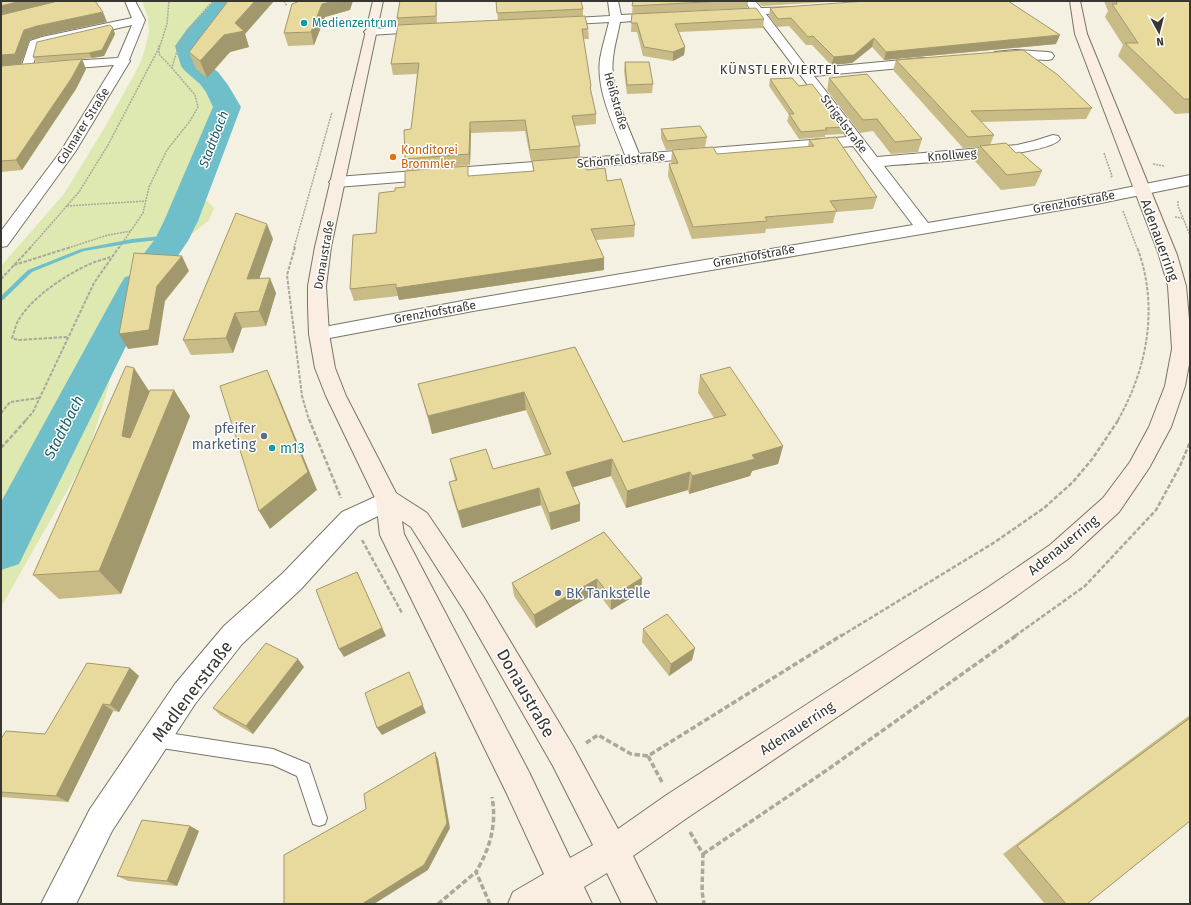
<svg xmlns="http://www.w3.org/2000/svg" width="1191" height="905" font-family="'Fira Sans',sans-serif">
<rect width="100%" height="100%" fill="#f5f1e2"/>
<path fill="#dee9b2" d="M142,1H221C209,13 180,36 184,54C201,65 229,81 236,101C240,114 204,175 196,190L214,208L209,220L185,240L169,258L123,325L109,361V385L87,456L1,607V266L64,194L105,127L135,73L142,59L149,32L148,18Z"/>
<g fill="none" stroke-linecap="round" stroke-linejoin="round">
<path fill="#6fbfcb" fill-rule="evenodd" d="M173,235L175,236V238L132,243L84,251L32,272L3,300L1,301V296L28,270L81,249L132,239Z"/>
<path fill="#6fbfcb" fill-rule="evenodd" d="M214,1H237L204,38L199,46L205,62L218,72L228,85L241,107L198,221L188,241L164,276L152,279L156,285L19,564L1,570V502L120,285L125,277L137,274L133,268L155,239L164,221L213,107L206,92L200,84L185,71L181,66L175,46L187,29Z"/>
<defs>
<path id="lane" d="M155,731L273,749L309,764L327,818L325,824L319,826L313,824L297,776L273,765L155,747L149,745L147,739L149,733Z"/>
<path id="street" d="M125,1H135L145,20L129,60L130,61L75,152L7,246L1,247V231L61,151L114,65L53,70L49,69L47,66L49,63L53,62L118,58L132,25L39,46L31,71L1,75V67L22,65L30,41L42,37L132,18Z
M608,1H618L621,15L661,13L667,16L661,19L620,22C618,34 614,46 613,58C609,91 628,124 639,154L847,137L755,15L729,16L723,13L729,10L750,9L747,4L748,2C755,0 757,3 761,8L804,7L806,9L800,12L766,14L808,69L923,58L927,59L929,62L927,65L923,66L814,76L877,157L1017,145L1034,141L1053,135L1058,136L1060,139C1048,157 911,163 884,166L928,223L1096,194L1190,175V185L1096,204L473,311L319,340L312,338L309,334L312,330L319,328L473,299L913,225L853,146L337,187L332,185L329,182L332,179L337,177L625,155C614,125 596,91 600,59C602,47 606,35 609,22L557,25L553,24L551,22L553,20L557,19L610,16Z
M427,26L431,27L433,29L431,31L370,35L366,34L364,32L366,30L370,29Z
M1015,50L1048,52L1052,53L1054,56L1052,59L1048,60L995,58L993,55L995,52Z
M388,491L396,493L400,500L396,507L358,526L301,589L242,644L195,704L112,831L76,904H41L90,809L175,684L224,626L283,573L342,512Z"/>
<path id="secondary" d="M373,1H383L331,247L326,286L329,334L335,368L346,396L396,493L427,513L483,596L573,746L618,829L665,796L987,588L1050,545L1103,498L1130,462L1149,427L1165,386L1172,349L1168,286L1159,255L1075,34L1070,1H1080L1087,34L1177,255L1186,286L1190,330V359L1185,386L1171,427L1149,468L1119,512L1068,559L1005,604L687,818L633,856L657,904H622L607,873L584,887L592,904H508L513,892L544,874L507,794L380,535L376,500L326,396L315,368L309,334L308,307V286L315,247ZM402,521L411,527L465,612L553,766L593,845L570,858L529,772L404,534Z"/>
</defs>
<use href="#lane" stroke="#787567" stroke-width="2"/>
<use href="#street" stroke="#787567" stroke-width="2"/>
<use href="#secondary" stroke="#787567" stroke-width="2"/>
<path stroke="#aaa79b" stroke-width="1.5" stroke-dasharray="2 1" stroke-linecap="butt" d="M284,1L287,6
M159,45V54L172,68
M1104,153L1112,176L1110,178
M1153,164L1164,166
M1178,201V206L1190,235
M67,206L146,201
M1123,211L1137,248
M1175,217L1182,218
M30,248L79,192L108,145L160,46L167,24L169,1
M68,248L108,235L131,231
M119,248L143,213L149,187L167,150L190,121L198,107L195,95L172,68C179,38 193,23 213,1
M294,248L332,112"/>
<path stroke="#aaa79b" stroke-width="2" stroke-dasharray="3.5 1.5" stroke-linecap="butt" d="M295,247L287,275L302,396L309,420
M14,265L71,247
M1,279L31,247
M67,337L18,340L12,338C14,333 15,328 17,323C29,299 65,275 90,264C96,261 103,260 110,257
M1,413L10,402L39,398
M26,420L33,412L94,283L119,247
M1118,420C1148,367 1159,305 1137,247"/>
<path stroke="#aaa79b" stroke-width="2.5" stroke-dasharray="4.5 2" stroke-linecap="butt" d="M309,419L341,498
M1,448L27,419
M362,540L402,613
M841,636L995,542L1044,508L1073,482L1093,458L1119,419
M1015,636L1085,586L1156,510L1180,466L1190,442"/>
<path stroke="#aaa79b" stroke-width="3.5" stroke-dasharray="5.5 2.5" stroke-linecap="butt" d="M586,743L598,735L631,754L648,756L842,635
M648,756L662,782
M690,832L703,854L702,891L704,904
M703,854L827,770L1017,635
M438,904L476,872
M490,904L476,872C490,848 497,825 492,797"/>
<use href="#lane" fill="#fff" fill-rule="evenodd"/>
<use href="#street" fill="#fff" fill-rule="evenodd"/>
<use href="#secondary" fill="#faede2" fill-rule="evenodd"/>
</g>
<path fill="#c8bb86" d="M228,1H274L245,34L249,47L230,52L207,78L196,69L189,52Z
M400,1H436L437,23L498,20L496,1L583,9V16L523,19L588,29L589,39H583L591,86V93L596,114V124L575,126L580,146V157L531,161L525,131L471,133L470,165L407,170L405,159L411,129L417,74L393,75L391,64L398,26L397,18Z
M633,1H749L748,2L747,8L632,14Z
M757,1H843L762,6Z
M1104,1H1190V113L1175,114L1118,56L1123,45L1105,17L1108,11Z
M292,4L350,10L325,17L314,45L288,46L284,33Z
M770,8L1056,44L884,60L872,47L852,63L831,65L812,45H806L789,26L777,27L769,16Z
M632,14L764,19L763,28L679,32L685,47L684,55L673,61L643,56L637,32H631Z
M113,28L115,34L104,56L92,58L82,59L86,69L76,89L22,170L1,172V66L81,59L36,62L33,57Z
M896,60L1092,108L1086,119L981,122L994,135L990,145L1016,153L1042,171L1035,186L1001,190L974,160L979,147L963,148L893,70Z
M625,62L653,84L652,93L627,94L624,71Z
M829,78L922,139L918,152L891,154L873,131L860,133L827,90Z
M770,79L799,86L845,127L843,134L825,135V137L799,139L787,121L789,115L769,86Z
M661,129L707,137L705,147L666,150L661,138Z
M809,140L877,197L873,209L836,212L833,223L766,229L765,233L692,239L668,176L669,164H672L671,162L672,150L717,154L808,147Z
M532,161L587,170L607,181L635,225L634,237L596,240L604,258V270L399,300L398,296L354,301L350,289L395,191L405,187L470,176L533,171Z
M273,239L259,278L276,293L266,326L242,328L233,353L191,355L183,340Z
M575,347L623,442L714,418L698,393L700,375L783,446L778,464L752,471L750,476L689,494L688,490L626,508L611,476L573,487L580,504V521L551,530L541,505L462,528L453,499L449,482L455,480L450,459L493,469L545,455L526,410L432,434L418,384Z
M134,368L149,392L174,390L190,416L121,594L59,599L33,575Z
M604,532L642,578L641,592L611,610L597,592L536,628L514,596L512,583Z
M643,629L695,648L692,660L669,676L642,642Z
M304,667L253,734L220,715L213,708Z
M130,668L139,676L119,712L113,711L68,802L1,797V739L45,734Z
M1190,715V821L1087,904H1045L1003,854Z
M190,826L199,831L177,886L128,881L117,876Z"/>
<path fill="#a2986d" d="M21,1H62L1,16V6Z
M255,1H274L245,34L249,47L230,52L207,78L200,61Z
M334,1H353L350,10L325,17L314,45L311,32L322,4Z
M103,12L107,22L42,36L30,40L21,64L1,66V55L24,30L37,26Z
M113,28L115,34L104,56L92,58L89,53Z
M1060,35L1056,44L884,60L886,52Z
M874,38L872,47L852,63L831,65L834,57Z
M685,47L684,55L673,61V52Z
M82,59L86,69L76,89L22,170L16,160Z
M470,122L471,133L470,165L469,154Z
M267,224L273,239L254,294L247,279Z
M182,256L189,271L165,301L158,345L128,349L119,334L157,286Z
M604,258V270L399,300L396,288Z
M270,278L276,293L266,326L259,311Z
M235,313L242,328L233,353L226,338Z
M134,368L151,394L141,461L122,436Z
M267,370L276,390L317,490L270,529L259,511Z
M174,390L190,416L121,594L99,571Z
M524,392L526,410L432,434L428,416Z
M783,446L778,464L752,471L750,476L689,494L692,476L752,455Z
M612,459L611,476L567,489L566,472Z
M690,472L688,490L626,508L627,491Z
M539,488L541,505L462,528L458,511Z
M580,504V521L551,530L549,513Z
M357,572L386,636L344,657L339,649Z
M642,578L641,592L611,610V597Z
M597,579V592L536,628L534,615Z
M695,648L692,660L669,676L671,664Z
M298,659L304,667L253,734L246,726Z
M130,668L139,676L119,712L110,705Z
M409,672L426,713L382,735L377,728Z
M103,704L113,711L68,802L56,796Z
M435,752L438,759L450,828L428,870L374,904H362Z
M190,826L199,831L177,886L167,881Z"/>
<path fill="#e8d99c" stroke="#a2986d" d="M1,1H21L1,6Z
M58,1H95L103,12L37,26L24,30L15,54L1,55V15Z
M228,1H255L235,23L244,31L224,35L200,61L189,52Z
M300,1H334L322,4L311,32L284,33L292,4Z
M400,1H436V16L397,18Z
M496,1H581L583,9L497,13Z
M633,1H722L632,6Z
M866,1H1008L1060,35L886,52L874,38L854,55L834,57L813,36L808,37L791,18L778,19L770,8Z
M1116,1H1190V99H1184L1125,43H1138L1112,4H1117Z
M756,8L764,19L675,24L685,47L673,52L644,47L637,23H631L632,14Z
M585,16L588,29H582L591,86L590,87L596,114L572,116L580,146L530,150L525,120L470,122L469,154L405,159L404,130L411,129L419,63L391,64L398,25Z
M110,25L113,28L102,50L89,53L33,57L37,42Z
M1023,50L1058,75L1092,108L971,111L994,135L968,137L896,60Z
M82,59L71,79L16,160L1,161V66Z
M625,62H649L653,84L627,85Z
M867,74L922,139L895,142L877,119L863,120L829,78Z
M792,78L799,86L812,84L845,127L825,128L827,130L801,132L789,114H794L770,79Z
M700,126L707,137L667,141L661,129Z
M836,137L877,197L830,201L837,211L765,217L767,221L693,227L669,164L678,163L672,150L713,147L717,154L814,146L809,140Z
M1006,143L1016,153L1020,152L1042,171L1007,175L980,146Z
M583,157L587,170L605,168L607,181L621,179L635,225L591,229L604,258L396,288V284L350,289L353,235L376,233L379,193L395,191V188L405,187V171L468,166V176L534,171L532,161Z
M236,213L267,224L247,279L270,278L259,311L235,313L226,338L183,340Z
M134,253L182,256L157,286L149,330L119,334Z
M575,347L623,442L726,415L700,375L730,367L783,446L752,455L755,459L692,476L690,472L627,491L612,459L566,472L580,504L549,513L539,488L458,511L449,482L457,480L450,459L486,449L493,469L551,454L524,392L428,416L418,384Z
M126,366L134,368L122,436L130,438L150,390H174L99,571L33,575Z
M267,370L308,472L259,511L220,386Z
M604,532L642,578L611,597L597,579L534,615L512,583Z
M357,572L382,628L339,649L316,590Z
M667,614L695,648L671,664L643,629Z
M266,643L298,659L246,726L213,708Z
M87,663L130,668L110,705L103,704L56,796L1,792V739L6,731L45,734Z
M409,672L423,705L377,728L365,693Z
M1190,718V821L1087,904H1066L1017,846Z
M435,752L447,823L424,865L362,904H284V855L366,809L364,794Z
M142,820L190,826L167,881L117,876Z"/>
<g fill="#0f9aa8" stroke="#fff" stroke-width="1.5">
<circle cx="304" cy="23" r="4"/>
<circle cx="272" cy="448" r="4"/>
</g>
<circle fill="#e8710a" stroke="#fff" stroke-width="1.5" cx="393" cy="157" r="4"/>
<g fill="#5c6f8a" stroke="#fff" stroke-width="1.5">
<circle cx="264" cy="436" r="4"/>
<circle cx="558" cy="593" r="4"/>
</g>
<g text-anchor="middle" stroke-width="3" stroke-linejoin="round" paint-order="stroke">
<g font-size="12" fill="#0d838f" stroke="#fff" text-anchor="start">
<text x="312" y="27">Medienzentrum</text>
</g>
<g font-size="12" fill="#373630" stroke="#fff">
<text transform="translate(616 101) rotate(74)" y="4">Heißstraße</text>
<text transform="translate(844 124) rotate(53)" y="4">Strigelstraße</text>
<text transform="translate(83 126) rotate(-58)" y="4">Colmarer Straße</text>
<text transform="translate(952 155) rotate(-5)" y="4">Knollweg</text>
<text transform="translate(621 160) rotate(-5)" y="4">Schönfeldstraße</text>
<text transform="translate(1074 202) rotate(-10)" y="4">Grenzhofstraße</text>
<text transform="translate(324 255) rotate(-80)" y="4">Donaustraße</text>
<text transform="translate(754 256) rotate(-10)" y="4">Grenzhofstraße</text>
<text transform="translate(435 312) rotate(-10)" y="4">Grenzhofstraße</text>
</g>
<g font-size="12" fill="#c56008" stroke="#fff" text-anchor="start">
<text x="401" y="154">Konditorei<tspan x="401" dy="14">Brommler</tspan></text>
</g>
<g font-size="13" letter-spacing="1" fill="#373630" stroke="#fff">
<text x="780" y="74">KÜNSTLERVIERTEL</text>
</g>
<g font-size="13" font-style="italic" fill="#195c66" stroke="#fff">
<text transform="translate(213 139) rotate(-69)" y="5">Stadtbach</text>
</g>
<g font-size="14" fill="#373630" stroke="#fff">
<text transform="translate(1160 240) rotate(70)" y="5">Adenauerring</text>
<text transform="translate(1063 545) rotate(-39)" y="5">Adenauerring</text>
<text transform="translate(797 728) rotate(-33)" y="5">Adenauerring</text>
</g>
<g font-size="14" fill="#4e5e75" stroke="#fff" text-anchor="end">
<text x="256" y="433">pfeifer<tspan x="256" dy="16">marketing</tspan></text>
<text x="566" y="598" text-anchor="start">BK Tankstelle</text>
</g>
<g font-size="14" fill="#0d838f" stroke="#fff" text-anchor="start">
<text x="280" y="453">m13</text>
</g>
<g font-size="15" font-style="italic" fill="#195c66" stroke="#fff">
<text transform="translate(64 427) rotate(-63)" y="5">Stadtbach</text>
</g>
<g font-size="17" fill="#373630" stroke="#fff">
<text transform="translate(192 691) rotate(-53)" y="6">Madlenerstraße</text>
<text transform="translate(526 693) rotate(60)" y="6">Donaustraße</text>
</g>
</g>
<rect width="1191" height="905" fill="none" stroke="#373630" stroke-width="4"/>
<g transform="translate(1159 32) rotate(173)" stroke="#ffffff" stroke-width="3" paint-order="stroke">
<path d="M0-3L7 15L0 10L-7 15Z" fill="#373630"/>
<text y="-6" font-size="11" font-weight="bold" text-anchor="middle" fill="#373630">N</text>
</g>
</svg>
